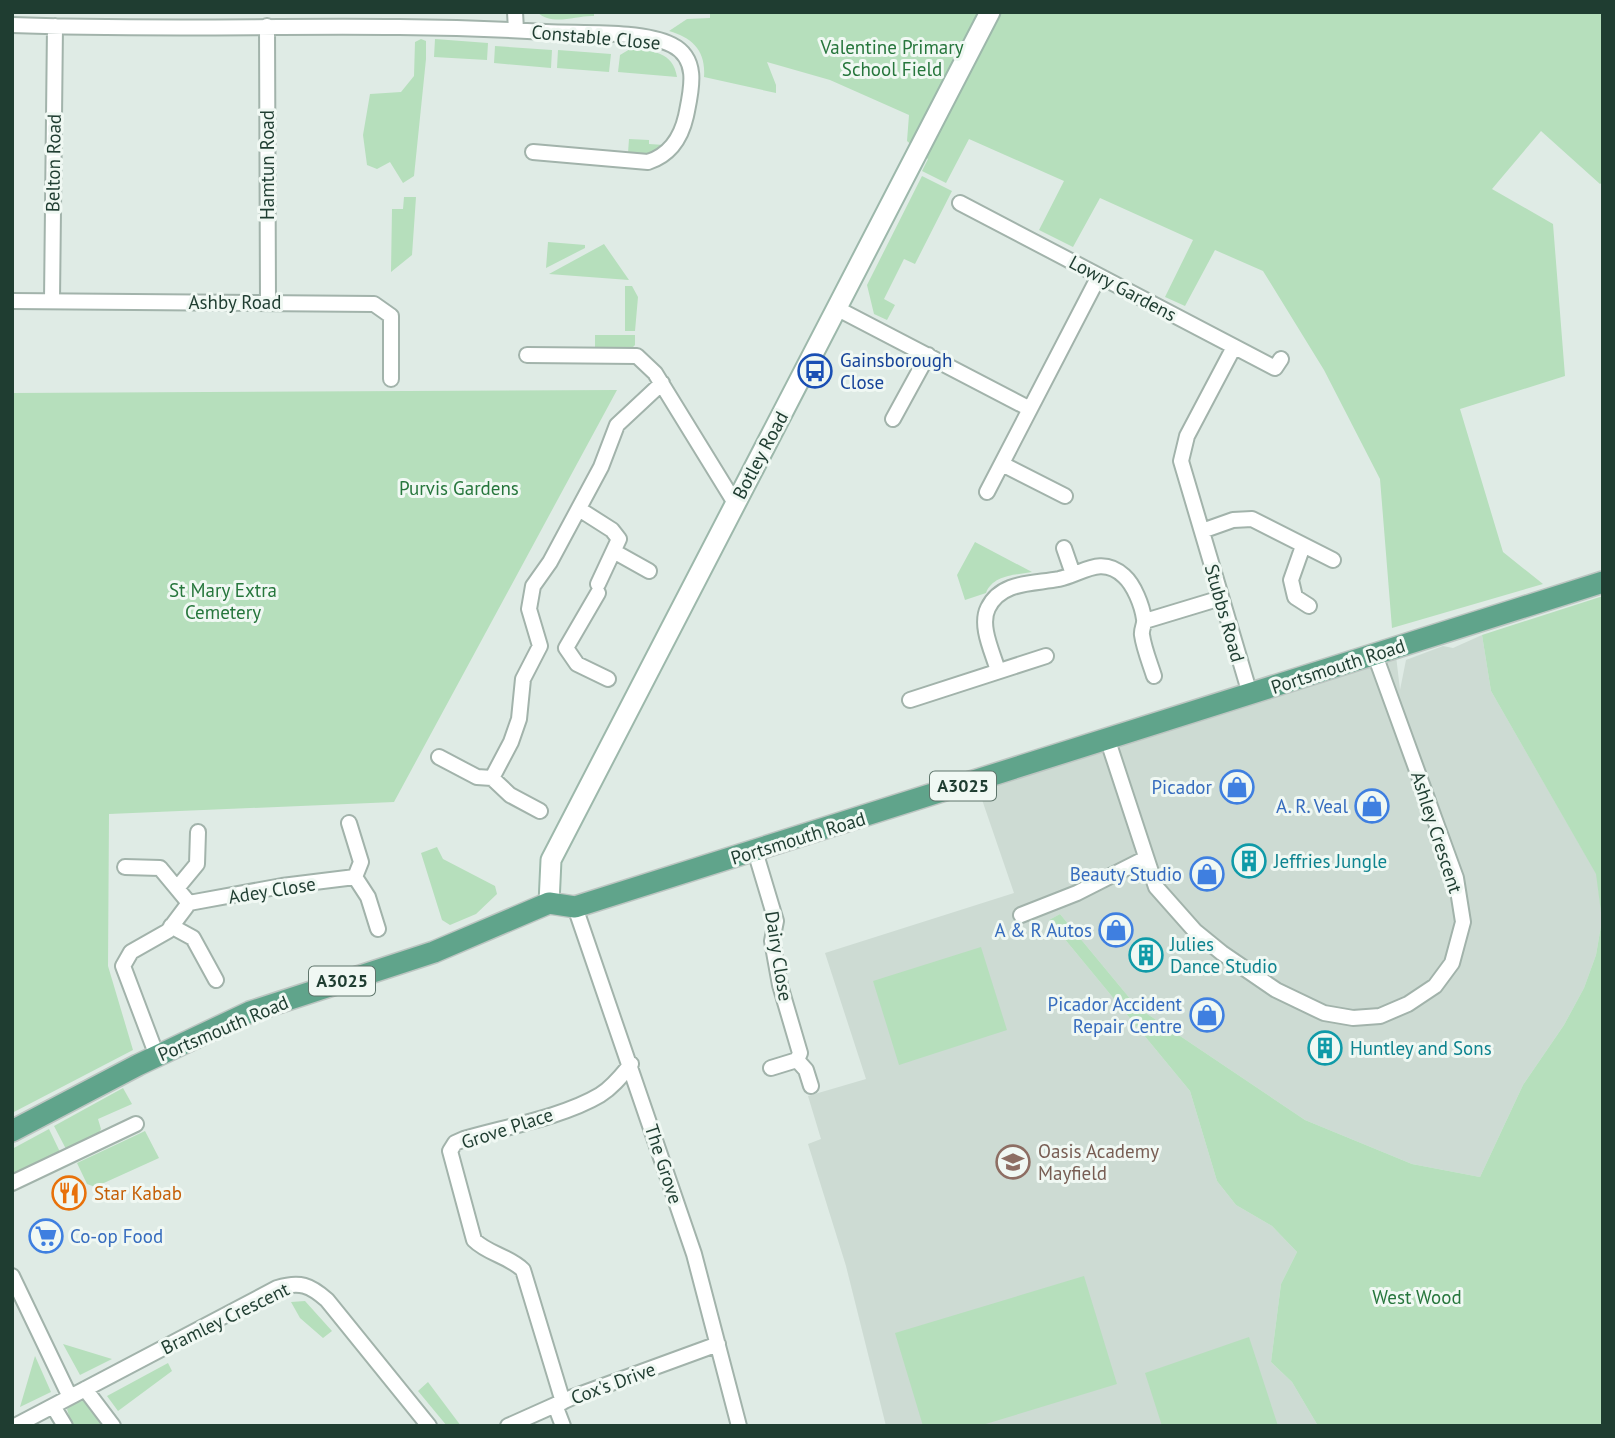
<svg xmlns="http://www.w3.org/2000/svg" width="1615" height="1438" font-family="'PT Sans',sans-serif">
<rect width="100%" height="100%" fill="#dfebe5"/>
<path fill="#cddbd3" d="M1482,635L1491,691L1597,875L1602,920L1596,955L1584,988L1564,1025L1523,1085L1480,1177L1412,1164L1305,1120L1137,1007L1060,914L1049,920L1190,1091L1217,1181L1236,1205L1272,1226L1297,1252L1281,1284L1271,1362L1292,1382L1318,1426H886L846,1266L808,1144L821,1139L808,1096L866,1079L825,953L1014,893L978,788L1395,647L1400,690L1406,660L1443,646L1453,648Z"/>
<path fill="#b6dfbc" d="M537,12H594V16C576,15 553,27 537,12Z
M710,12H1603V182L1600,184L1541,131L1492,189L1553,224L1565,376L1460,409L1503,552L1543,584L1392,628L1380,479L1324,370L1263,271L1215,250L1185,306L1165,297L1193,240L1100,198L1073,247L1039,230L1064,181L969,139L946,183L922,171L928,159L907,141L909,115L830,80L767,62L776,85V93L704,77C706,51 693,38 669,31L687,19L710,18Z
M421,39L426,41V59L414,176L403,183L390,162L377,169L367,165L363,135L370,94L401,92L414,76L415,42Z
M435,39L488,43L487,60L434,57Z
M495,46L552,50L551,68L494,63Z
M630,49C652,51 673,51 677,77L618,72L620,55Z
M558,50L611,54L609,72L557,68Z
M629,139L649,140V144L664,145L650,153H628Z
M922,176L952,191L915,264L904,259L884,299L895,305L887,320L874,314L867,285Z
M404,197H416L412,255L391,272L392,209H403Z
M548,242L585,245V248L546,268Z
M604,244L629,280L549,274Z
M625,286H632L638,297L635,331H625Z
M595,335H635V345L631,349H595Z
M617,390L394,802L109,814L108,966L133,1050L12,1113V393Z
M975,542L1032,572C1015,575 993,575 986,593L965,600L957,575Z
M1603,596V1426H1318L1292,1382L1271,1362L1281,1284L1297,1252L1272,1226L1236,1205L1217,1181L1190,1091L1049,920L1060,914L1137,1007L1305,1120L1412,1164L1480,1177L1523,1085L1564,1025L1584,988L1596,955L1602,920L1596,874L1491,691L1482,635Z
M437,847L443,859L495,886L497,894L476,914L450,925L442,920L421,853Z
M981,947L1007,1030L899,1065L873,981Z
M123,1088L132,1104L98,1119L101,1129L99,1133L66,1149L54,1126Z
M49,1129L60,1152L12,1175V1149Z
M145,1131L159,1158L95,1187L87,1184L77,1163Z
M1084,1276L1117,1384L979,1426H923L895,1333Z
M305,1301L332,1331L323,1338L300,1318L291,1302Z
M1249,1337L1278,1426H1162L1145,1373Z
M63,1344L112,1359L80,1375Z
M35,1356L51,1392L20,1407Z
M168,1363L172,1371L118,1411L107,1396Z
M428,1382L461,1426H447L418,1391Z
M83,1401L107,1426H72L67,1409L75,1402Z"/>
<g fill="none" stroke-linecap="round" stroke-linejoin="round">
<defs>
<path id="minor" d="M515,12L516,30
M12,25C190,32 368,21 546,32C580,34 642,30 672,45C700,59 691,91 686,116C681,138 670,155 648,162L533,152
M267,26L268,303
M960,203L1275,368L1281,359
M52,300L55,26
M12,301L374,304L391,316V379
M838,309L1030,409
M1234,347L1187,436L1181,461L1250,694
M527,355L637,356L655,373L735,503
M893,419L928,355
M1002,464L1065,496
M987,492L1099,276
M579,509L612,530L619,539L598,584
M1202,531L1233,520L1252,519L1333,560
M1303,546L1291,580L1295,597L1309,606
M1064,548L1073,574
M615,552L649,571
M598,593L566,648L577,664L608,679
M1145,621L1221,598
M998,671C993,653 979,626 988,608C1001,581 1033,584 1059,579C1082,574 1101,555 1124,576C1134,585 1142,605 1144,619C1145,625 1141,629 1142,635C1144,649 1150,663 1154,676
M910,700L1046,656
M1108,741L1156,887L1195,931L1222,953L1276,990L1324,1013L1353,1018L1380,1016L1408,1004L1435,986L1452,963L1463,922L1456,878L1375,655
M439,757L477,777L492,778L511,742L519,719L523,679L540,646L529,609L533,586L550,562L601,467L617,425L662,383
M492,778L510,795L540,811
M755,851L776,921L772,941L780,985L800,1053L797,1060L806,1070L811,1086
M125,867L160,868L189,903L168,931L131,952L123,966L157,1056
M355,877L368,897L378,929
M178,887L197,864L198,832
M189,903L282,886L355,877L361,862L349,823
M575,907L694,1254L739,1426
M1021,915L1077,893L1146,858
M171,926L193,938L216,980
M771,1068L797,1060
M12,1183L136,1124
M12,1276L70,1397
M85,1389L113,1426
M563,1402L523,1270C509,1256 488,1254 474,1240L450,1151L455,1143L464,1139C505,1127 563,1117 600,1095C613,1087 622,1075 631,1064
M555,1405L563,1426
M53,1406L65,1426
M15,1426L277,1288C300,1281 310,1285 327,1300L429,1426
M508,1426L573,1397L718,1344"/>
<path id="secondary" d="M549,903L551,860L990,12"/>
<path id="primary" d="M12,1131L138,1065L250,1012L434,952L549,903L575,907L1603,582"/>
</defs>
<use href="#minor" stroke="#a2b3ab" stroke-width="18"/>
<use href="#secondary" stroke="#9db8ab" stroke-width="23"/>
<use href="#primary" stroke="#bcc5c1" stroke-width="24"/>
<use href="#minor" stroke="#fff" stroke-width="14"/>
<use href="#secondary" stroke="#fff" stroke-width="19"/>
<use href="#primary" stroke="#60a48b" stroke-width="21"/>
</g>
<defs>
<symbol id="bus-ring" viewBox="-11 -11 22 22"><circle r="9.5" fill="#f0f8f3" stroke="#1a4fb4" stroke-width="1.5"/><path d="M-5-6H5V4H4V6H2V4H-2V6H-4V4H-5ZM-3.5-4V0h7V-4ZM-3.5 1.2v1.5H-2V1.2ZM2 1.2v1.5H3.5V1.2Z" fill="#1a4fb4"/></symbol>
<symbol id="shop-ring" viewBox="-11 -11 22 22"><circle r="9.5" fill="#f0f8f3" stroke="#3f7fe0" stroke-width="1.5"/><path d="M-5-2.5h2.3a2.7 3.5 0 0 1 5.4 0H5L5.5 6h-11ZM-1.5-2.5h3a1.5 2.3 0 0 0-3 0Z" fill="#3f7fe0"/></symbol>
<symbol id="building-ring" viewBox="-11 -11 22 22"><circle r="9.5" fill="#f0f8f3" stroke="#0f9aa8" stroke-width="1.5"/><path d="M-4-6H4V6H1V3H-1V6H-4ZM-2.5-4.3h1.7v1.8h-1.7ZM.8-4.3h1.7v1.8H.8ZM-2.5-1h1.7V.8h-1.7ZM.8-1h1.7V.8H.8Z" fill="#0f9aa8"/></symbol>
<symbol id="school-ring" viewBox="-11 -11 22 22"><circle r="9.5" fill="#f0f8f3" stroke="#8d6e63" stroke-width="1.5"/><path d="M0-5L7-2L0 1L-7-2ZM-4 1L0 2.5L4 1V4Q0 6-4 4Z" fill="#8d6e63"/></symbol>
<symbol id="restaurant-ring" viewBox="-11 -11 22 22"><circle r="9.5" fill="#f0f8f3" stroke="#e8710a" stroke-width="1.5"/><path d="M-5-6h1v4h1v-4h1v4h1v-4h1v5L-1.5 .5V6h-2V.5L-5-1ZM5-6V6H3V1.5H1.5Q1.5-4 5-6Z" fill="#e8710a"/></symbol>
<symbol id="supermarket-ring" viewBox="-11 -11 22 22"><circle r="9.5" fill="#f0f8f3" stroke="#3f7fe0" stroke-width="1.5"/><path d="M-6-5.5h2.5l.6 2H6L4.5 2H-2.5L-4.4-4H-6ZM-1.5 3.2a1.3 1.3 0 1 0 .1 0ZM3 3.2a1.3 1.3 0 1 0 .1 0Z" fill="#3f7fe0"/></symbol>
</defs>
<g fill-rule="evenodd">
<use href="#bus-ring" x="796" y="352" width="38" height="38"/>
<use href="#shop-ring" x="1218" y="768" width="38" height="38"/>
<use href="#shop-ring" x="1353" y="787" width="38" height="38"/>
<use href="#building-ring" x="1230" y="842" width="38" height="38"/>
<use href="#shop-ring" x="1188" y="855" width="38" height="38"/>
<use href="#shop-ring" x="1097" y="911" width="38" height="38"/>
<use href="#building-ring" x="1127" y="936" width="38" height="38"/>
<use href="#shop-ring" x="1188" y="996" width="38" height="38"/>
<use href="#building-ring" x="1306" y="1029" width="38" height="38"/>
<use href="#school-ring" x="994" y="1143" width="38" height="38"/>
<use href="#restaurant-ring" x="50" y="1174" width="38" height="38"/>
<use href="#supermarket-ring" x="27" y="1217" width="38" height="38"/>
</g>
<g text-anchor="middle" stroke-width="6" stroke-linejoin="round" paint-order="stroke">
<g fill="#f0f8f3" stroke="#5e756b" stroke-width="2">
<rect x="930" y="771.5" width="66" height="29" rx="5"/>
<rect x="309" y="966.5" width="66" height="29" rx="5"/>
</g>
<g font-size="18" font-weight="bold" fill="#1f3d31">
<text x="963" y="792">A3025</text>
<text x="342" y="987">A3025</text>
</g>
<g font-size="19" fill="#1f3d31" stroke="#f0f8f3">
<text transform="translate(596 37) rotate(5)" y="7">Constable Close</text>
<text transform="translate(53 163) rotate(-89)" y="7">Belton Road</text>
<text transform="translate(267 165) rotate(-90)" y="7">Hamtun Road</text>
<text transform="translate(1123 288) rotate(28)" y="7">Lowry Gardens</text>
<text x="235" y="309">Ashby Road</text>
<text transform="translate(760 455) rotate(-62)" y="7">Botley Road</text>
<text transform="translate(1225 613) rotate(74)" y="7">Stubbs Road</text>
<text transform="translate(1338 666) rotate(-18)" y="7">Portsmouth Road</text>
<text transform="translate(1437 832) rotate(72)" y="7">Ashley Crescent</text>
<text transform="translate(798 838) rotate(-17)" y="7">Portsmouth Road</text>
<text transform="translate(272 890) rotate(-9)" y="7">Adey Close</text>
<text transform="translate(779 956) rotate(81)" y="7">Dairy Close</text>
<text transform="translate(223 1028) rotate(-23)" y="7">Portsmouth Road</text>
<text transform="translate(507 1128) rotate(-18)" y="7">Grove Place</text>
<text transform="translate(664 1164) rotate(72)" y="7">The Grove</text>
<text transform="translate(225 1318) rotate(-26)" y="7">Bramley Crescent</text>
<text transform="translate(613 1383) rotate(-20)" y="7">Cox's Drive</text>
</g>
<g font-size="19" fill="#26763c" stroke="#f0f8f3">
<text x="892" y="54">Valentine Primary<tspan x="892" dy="22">School Field</tspan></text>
<text x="459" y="495">Purvis Gardens</text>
<text x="223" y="597">St Mary Extra<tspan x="223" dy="22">Cemetery</tspan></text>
<text x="1417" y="1304">West Wood</text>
</g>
<g font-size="19" fill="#164399" stroke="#f0f8f3" text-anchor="start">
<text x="840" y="367">Gainsborough<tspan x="840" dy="22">Close</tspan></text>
</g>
<g font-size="19" fill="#366cbe" stroke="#f0f8f3" text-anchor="end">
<text x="1212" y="794">Picador</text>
<text x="1348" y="813">A. R. Veal</text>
<text x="1182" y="881">Beauty Studio</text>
<text x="1092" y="937">A &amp; R Autos</text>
<text x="1182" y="1011">Picador Accident<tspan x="1182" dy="22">Repair Centre</tspan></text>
<text x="70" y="1243" text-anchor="start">Co-op Food</text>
</g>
<g font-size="19" fill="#0d838f" stroke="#f0f8f3" text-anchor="start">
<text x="1274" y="868">Jeffries Jungle</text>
<text x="1170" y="951">Julies<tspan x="1170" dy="22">Dance Studio</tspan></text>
<text x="1350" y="1055">Huntley and Sons</text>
</g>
<g font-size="19" fill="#785e54" stroke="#f0f8f3" text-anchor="start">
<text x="1038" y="1158">Oasis Academy<tspan x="1038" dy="22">Mayfield</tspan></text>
</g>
<g font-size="19" fill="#c56008" stroke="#f0f8f3" text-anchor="start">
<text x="94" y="1200">Star Kabab</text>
</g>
</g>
<rect width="1615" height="1438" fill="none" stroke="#1f3d31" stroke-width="28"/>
</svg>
